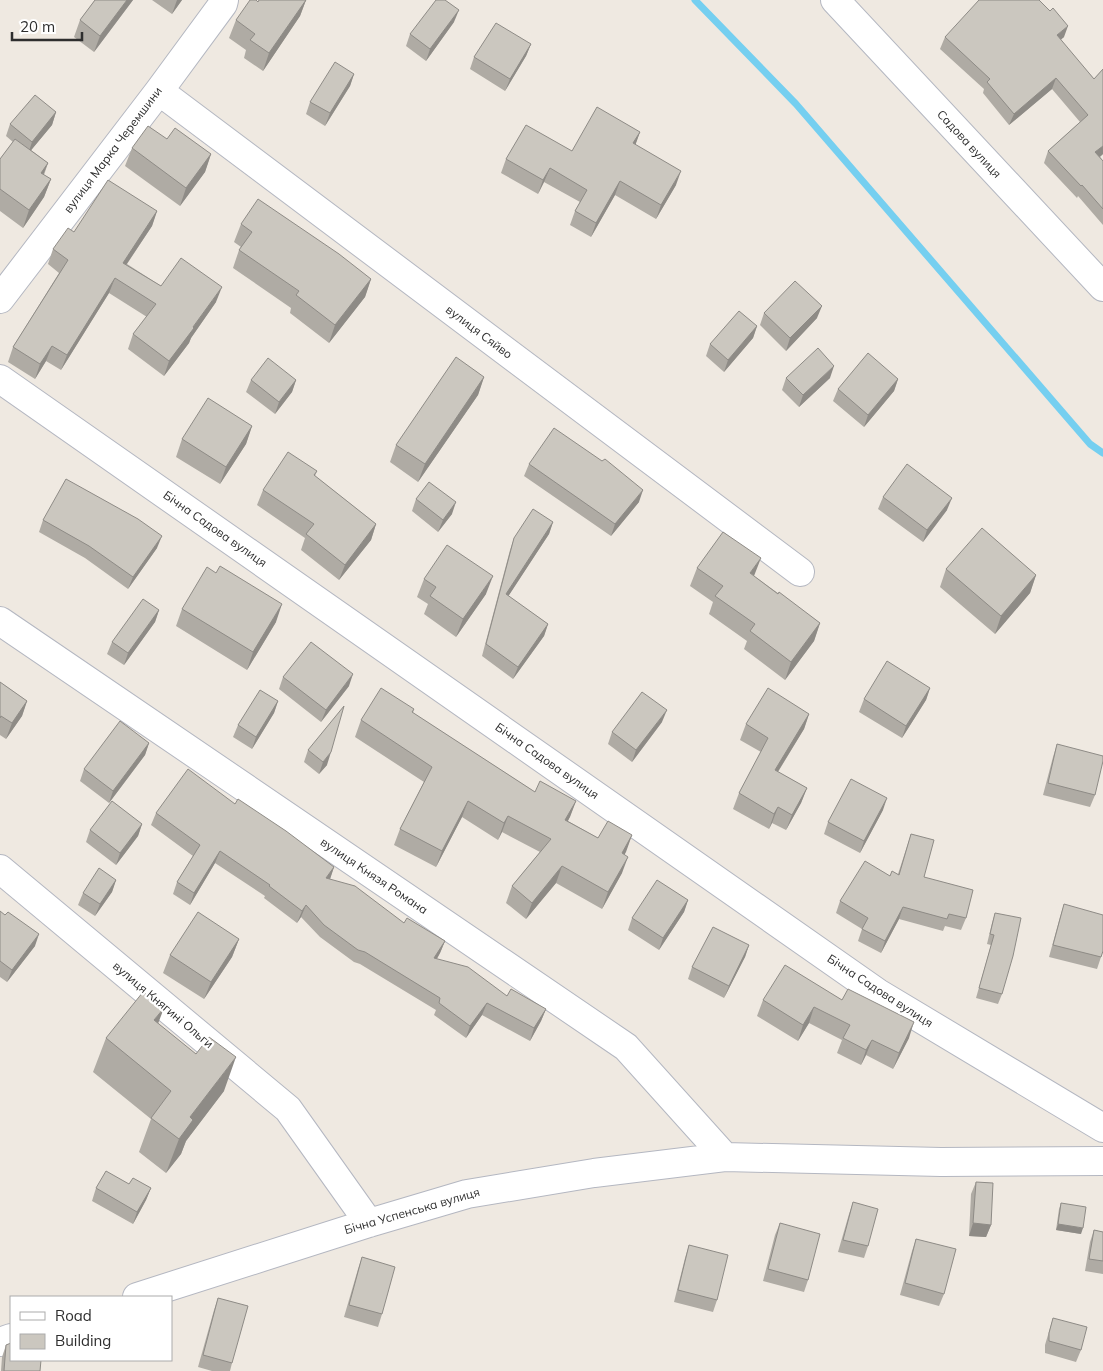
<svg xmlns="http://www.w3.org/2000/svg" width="1103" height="1371" font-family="Mulish,sans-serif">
<rect width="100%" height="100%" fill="#efe9e1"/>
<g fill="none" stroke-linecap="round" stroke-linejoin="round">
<path stroke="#75cff0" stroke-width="7" d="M695,0L796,104L1090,444L1103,453"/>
<defs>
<path id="minor" d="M835,0L1103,287
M159,91L800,572
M0,299L159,91L223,4L224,0
M0,379L878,993L1103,1128
M0,621L626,1047L725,1157
M0,869L288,1109L369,1223
M137,1297L369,1223L467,1194L594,1173L725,1157L941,1162L1103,1161
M0,1342L11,1338"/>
</defs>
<use href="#minor" stroke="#b4b7c1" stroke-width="30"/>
<use href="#minor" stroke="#fff" stroke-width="28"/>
</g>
<path fill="#afaba4" d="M95,0H133L94,52L74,37L80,20Z
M152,0H182L172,14Z
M306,0L300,16L263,71L244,58L246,50L229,38L236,20L258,2Z
M454,22L426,61L406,46L410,34Z
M945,37H1064L1060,40L1094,79L1103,69V154L1100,157L1103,161V225L1078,196L1077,198L1044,163L1048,151L1080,122L1052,89L1009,125L983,93L984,89L940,49Z
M531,44L526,56L505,91L470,69L474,57Z
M354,74L350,86L325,126L306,114L310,102Z
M56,112L52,125L31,150L48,163L44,175L51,179L44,197L23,228L0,211V159L13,142L6,136L10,124Z
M640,132L635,145L676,185L656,219L615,195L591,237L570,225L575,211L580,202L544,182L538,194L501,173L506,159L572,151Z
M167,139L211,154L205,172L180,206L125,166L132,148Z
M157,211L152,226L127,264L161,286L216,302L191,338L189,343L164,376L128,349L133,334L147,317L109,293L61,370L46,361L35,379L8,362L13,347L59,273L48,264L53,249L74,232Z
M241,224L371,279L365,297L329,343L290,313L291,308L233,268L239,250L241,247L234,242Z
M764,313L817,318L786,351L760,325Z
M757,326L753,338L724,372L706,356L710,344Z
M484,377L478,395L418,482L390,462L396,445Z
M786,378H830L799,407L782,390Z
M898,379L894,391L864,427L833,401L838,389Z
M251,380H296L292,392L275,414L246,392Z
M252,426L246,444L220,484L176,457L182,439Z
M529,464L639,502L611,536L524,476Z
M317,471L315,476L376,524L371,540L339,580L301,550L305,538L257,505L263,490Z
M883,497L947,510L923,542L878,509Z
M416,499L452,514L438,532L412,511Z
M43,520L157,548L128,589L85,558L39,532Z
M553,522L549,534L508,596L548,624L544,636L513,679L482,656L510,550L514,538Z
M697,568L754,576L820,623L814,641L785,680L744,649L747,641L709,614L713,602L690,586Z
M946,569L1036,575L1030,593L995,634L940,587Z
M216,573L276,622L247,670L176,626L182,609Z
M424,579L486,594L456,637L424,614L428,604L417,597Z
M159,610L155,622L124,665L107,654L112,642Z
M283,677L349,686L321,722L279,689Z
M0,682L27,701L22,716L6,739L0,735Z
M930,688L926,700L902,738L859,712L864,699Z
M278,701L274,713L252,749L233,737L238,725Z
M414,709L413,713L535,792L576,801L568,821L598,838L632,835L624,855L622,873L602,909L556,883L526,919L506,903L512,886L540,852L502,832L498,840L462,817L436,867L394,845L400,829L424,782L355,737L361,720Z
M809,714L804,729L778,772L807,788L801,803L786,830L772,823L769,829L733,809L739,793L761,752L740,740L746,724Z
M662,722L632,762L608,744L612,732Z
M149,743L145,755L109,803L80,781L84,769Z
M1057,744L1095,795L1090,807L1043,795L1053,757Z
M308,750L327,765L319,774L304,762Z
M235,804L334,867L330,879L404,923L445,941L440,953L437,959L507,996L546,1009L541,1021L530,1041L482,1015L466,1038L434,1015L436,1010L360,964L354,962L320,937L301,917L297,923L264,898L265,896L215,863L190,905L173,894L177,882L193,856L151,825L156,813Z
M883,810L860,853L824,834L828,822Z
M142,824L138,836L116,865L86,842L90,830Z
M911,834L924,877L966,918L961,930L945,926L943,931L899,919L881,953L858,941L862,929L836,913L840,901L890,876L898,874Z
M116,880L112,892L95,916L78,905L83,893Z
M688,900L684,912L659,950L628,930L632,918Z
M1064,904L1101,957L1097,969L1049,957L1060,917Z
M0,911L35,946L7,982L0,977Z
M995,913L1002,994L998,1004L976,998L991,945L987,944L992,923Z
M239,939L232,957L204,999L163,973L170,955Z
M749,945L745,957L724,998L688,979L692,967Z
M763,1000H842L909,1038L893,1069L866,1055L861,1065L837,1053L842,1040L809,1023L798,1041L757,1016Z
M158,1023L224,1091L186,1141L181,1154L166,1173L139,1152L151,1119L93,1072L106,1038Z
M976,1182L991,1225L986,1237L969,1236L971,1194Z
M129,1184L151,1188L146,1200L133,1224L92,1201L96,1188Z
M853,1202L868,1246L864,1258L838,1252L849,1214Z
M1061,1203L1081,1234L1056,1230L1059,1209Z
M780,1223L808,1280L804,1292L763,1281L775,1235Z
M1094,1230L1103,1232V1274L1085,1271L1090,1242Z
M916,1239L944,1294L939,1306L900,1295L912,1251Z
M689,1245L717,1300L713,1312L674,1302L685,1258Z
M362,1257L382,1314L378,1327L344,1317L358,1269Z
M218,1298L232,1363L230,1371H212L198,1367L214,1310Z
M1053,1318L1081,1350L1076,1362L1045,1353V1345Z
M6,1345L40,1371H1L2,1357Z"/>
<path fill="#8e8b86" d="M127,0H133L94,52L100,36Z
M177,0H182L172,14Z
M306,0L300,16L263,71L269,53Z
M459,10L454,22L426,61L430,49Z
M1068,26L1064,37L1052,47L1057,35Z
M531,44L526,56L505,91L510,79Z
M354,74L350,86L325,126L330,113Z
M1056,78L1052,89L1009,125L1014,114Z
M56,112L52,125L28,154L32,142Z
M640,132L635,146L633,143Z
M1103,146V154L1091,164L1095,152Z
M211,154L205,172L180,206L186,188Z
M48,163L41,180V173Z
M550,168L544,182L538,194L543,180Z
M681,171L676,185L656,219L661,205Z
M51,179L44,197L23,228L29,210Z
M620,181L615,195L591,237L596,223Z
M157,211L152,226L118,277L123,263Z
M115,278L109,293L61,370L67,355Z
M371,279L365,297L329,343L335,325Z
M222,287L216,302L191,338L189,343L164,376L169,361Z
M822,306L817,318L786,351L790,338Z
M757,326L753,338L724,372L728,360Z
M52,346L46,361L35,379L40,364Z
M834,366L830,378L799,407L803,395Z
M484,377L478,395L418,482L425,464Z
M898,379L894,391L864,427L868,415Z
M296,380L292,392L275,414L279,402Z
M252,426L246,444L220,484L226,467Z
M643,490L639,502L611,536L615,524Z
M952,498L947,510L923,542L927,530Z
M456,502L452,514L438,532L443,520Z
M553,522L549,534L502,606L506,594Z
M376,524L371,540L339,580L345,565Z
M162,536L157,548L128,589L133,577Z
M761,558L754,576L750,573Z
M1036,575L1030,593L995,634L1001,616Z
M493,576L486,594L456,637L463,619Z
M282,604L276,622L247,670L253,652Z
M159,610L155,622L124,665L128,653Z
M820,623L814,641L785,680L791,662Z
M548,624L544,636L513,679L518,667Z
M353,674L349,686L321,722L326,710Z
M930,688L926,700L902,738L906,726Z
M27,701L22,716L6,739L12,723Z
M278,701L274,713L252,749L256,737Z
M667,710L662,722L632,762L636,750Z
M809,714L804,729L769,786L775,770Z
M149,743L145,755L109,803L113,791Z
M331,752L327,765L319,774L323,762Z
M807,788L801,803L786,830L792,815Z
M887,798L883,810L860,853L864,841Z
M468,801L462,817L436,867L442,851Z
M576,801L570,817L559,836L565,820Z
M778,807L772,823L769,829L774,814Z
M508,816L502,832L498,840L504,823Z
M142,824L138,836L116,865L120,853Z
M632,835L626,852L616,870L622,853Z
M220,851L215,863L190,905L194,893Z
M628,857L622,873L602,909L608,892Z
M562,866L556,883L526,919L532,903Z
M334,867L330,879L326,878Z
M116,880L112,892L95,916L100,904Z
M688,900L684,912L659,950L663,938Z
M306,905L301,917L297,923L302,911Z
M903,907L899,919L881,953L885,941Z
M39,934L35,946L7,982L12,970Z
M239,939L232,957L204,999L211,982Z
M445,941L440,953L430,970L434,958Z
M749,945L745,957L724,998L729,986Z
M487,1003L482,1015L466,1038L470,1026Z
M814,1007L809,1023L798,1041L803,1025Z
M164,1008L151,1042L154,1020Z
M546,1009L541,1021L530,1041L534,1028Z
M914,1022L909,1038L893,1069L899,1053Z
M872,1040L866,1055L861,1065L866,1050Z
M236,1057L224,1091L186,1141L181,1154L166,1173L179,1139L190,1117Z
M151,1188L146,1200L133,1224L137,1212Z
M973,1223L991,1225L986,1237L969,1236Z
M1058,1224L1083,1228L1081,1234L1056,1230Z"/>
<path fill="#cbc7bf" stroke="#8e8b86" d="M95,0H127L100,36L80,20Z
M250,0H256L258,2L259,0H306L269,53L250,40L255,34L236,20Z
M436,0H445L459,10L430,49L410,34Z
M979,0H1039L1050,11L1053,8L1068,26L1057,35L1094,79L1103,69V146L1095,152L1103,161V209L1082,185L1081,186L1048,151L1088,115L1056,78L1014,114L987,82L990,79L945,37Z
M496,23L531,44L510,79L474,57Z
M335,62L354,74L330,113L310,102Z
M35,95L56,112L32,142L10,124Z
M597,107L640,132L633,143L681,171L661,205L620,181L596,223L575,211L587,190L550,168L543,180L506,159L526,125L572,151Z
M148,126L167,139L175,128L211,154L186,188L132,148Z
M15,139L48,163L41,173L51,179L29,210L0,189V159Z
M108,180L157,211L123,263L161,286L181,258L222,287L193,327L194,328L169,361L133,334L156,304L115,278L67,355L52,346L40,364L13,347L68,260L53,249L68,228L74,232Z
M258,199L339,254L371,279L335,325L296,295L299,291L239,250L252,232L241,224Z
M795,281L822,306L790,338L764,313Z
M739,311L757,326L728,360L710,344Z
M818,348L834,366L803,395L786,378Z
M868,353L898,379L868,415L838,389Z
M456,357L484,377L425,464L396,445Z
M268,358L296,380L279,402L251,380Z
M208,398L252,426L226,467L182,439Z
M554,428L602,461L605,459L643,490L615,524L529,464Z
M288,452L317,471L314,475L376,524L345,565L306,534L314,524L263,490Z
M907,464L952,498L927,530L883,497Z
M66,479L138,519L162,536L133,577L89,546L43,520Z
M429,482L456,502L443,520L416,499Z
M533,509L553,522L506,594L548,624L518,667L486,644L514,538Z
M982,528L1036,575L1001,616L946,569Z
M723,532L761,558L750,573L778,594L779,592L820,623L791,662L750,631L755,624L715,596L723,586L697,568Z
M447,545L493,576L463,619L430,596L436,587L424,579Z
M220,566L282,604L253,652L182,609L207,567L216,573Z
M143,599L159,610L128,653L112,642Z
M311,642L353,674L326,710L283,677Z
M887,661L930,688L906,726L864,699Z
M0,682L27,701L12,723L1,716L0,718Z
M381,688L414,709L412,712L535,792L540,781L576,801L565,820L598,838L608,821L632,835L622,853L628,857L608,892L562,866L532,903L512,886L551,839L508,816L504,823L468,801L442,851L400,829L432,767L361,720Z
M768,688L809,714L775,770L807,788L792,815L778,807L774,814L739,793L768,738L746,724Z
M260,690L278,701L256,737L238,725Z
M642,692L667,710L636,750L612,732Z
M344,706L331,752L323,762L308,750Z
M120,721L149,743L113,791L84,769Z
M1057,744L1103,756V761L1095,795L1048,783Z
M188,769L235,804L238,799L286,831L334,867L326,878L355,886L404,923L407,918L445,941L434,958L468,967L507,996L511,989L546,1009L534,1028L487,1003L470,1026L439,1003L440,998L365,952L358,950L324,925L306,905L302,911L269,886L270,885L220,851L194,893L177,882L200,845L156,813Z
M851,779L887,798L864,841L828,822Z
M112,801L142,824L120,853L90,830Z
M911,834L934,840L924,877L973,890L966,918L949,914L947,919L903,907L885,941L862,929L868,918L840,901L865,861L890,876L892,871L899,875Z
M99,868L116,880L100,904L83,893Z
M657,880L688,900L663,938L632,918Z
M1064,904L1103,915V951L1101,957L1053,945Z
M0,911L5,915L8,912L39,934L12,970L0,961Z
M198,912L239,939L211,982L170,955Z
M995,913L1021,918L1013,956L1002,994L979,988L994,935L990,934Z
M713,927L749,945L729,986L692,967Z
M785,965L842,1000L848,989L914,1022L899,1053L872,1040L866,1050L843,1038L850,1025L814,1007L803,1025L763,1000Z
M143,992L164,1008L154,1020L196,1054L209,1037L236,1057L190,1117L193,1120L179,1139L151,1118L171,1091L106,1038Z
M106,1171L129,1184L133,1178L151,1188L137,1212L96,1188Z
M976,1182L993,1183L991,1225L973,1223Z
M853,1202L878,1209L868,1246L843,1240Z
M1061,1203L1086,1207L1083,1228L1058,1224Z
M780,1223L820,1234L808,1280L768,1269Z
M1094,1230L1103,1232V1261L1089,1259Z
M916,1239L956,1249L944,1294L905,1283Z
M689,1245L728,1255L717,1300L678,1290Z
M362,1257L395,1267L382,1314L349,1305Z
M218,1298L248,1306L232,1363L203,1355Z
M1053,1318L1087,1327L1081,1350L1049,1341V1333Z
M11,1343V1360H41L40,1371H4L6,1345Z"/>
<g text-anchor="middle" stroke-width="4.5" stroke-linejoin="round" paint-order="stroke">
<g font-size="12" fill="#2e2e2e" stroke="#fff">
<text transform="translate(969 144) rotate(47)" y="4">Садова вулиця</text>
<text transform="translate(113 150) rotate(-53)" y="4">вулиця Марка Черемшини</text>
<text transform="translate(479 332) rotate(37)" y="4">вулиця Сяйво</text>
<text transform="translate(215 529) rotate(35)" y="4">Бічна Садова вулиця</text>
<text transform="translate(547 761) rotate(35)" y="4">Бічна Садова вулиця</text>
<text transform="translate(374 876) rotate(34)" y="4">вулиця Князя Романа</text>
<text transform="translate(880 991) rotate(33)" y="4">Бічна Садова вулиця</text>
<text transform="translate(163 1005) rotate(40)" y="4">вулиця Княгині Ольги</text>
<text transform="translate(412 1211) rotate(-16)" y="4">Бічна Успенська вулиця</text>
</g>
</g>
<rect x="10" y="1296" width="162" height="65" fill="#ffffff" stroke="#ababab"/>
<rect x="20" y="1312" width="25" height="8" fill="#ffffff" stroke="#ababab"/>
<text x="55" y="1321" font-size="15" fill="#2e2e2e">Road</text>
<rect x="20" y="1334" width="25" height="15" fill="#cbc7bf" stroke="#ababab"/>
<text x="55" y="1346" font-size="15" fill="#2e2e2e">Building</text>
<path d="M12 32v8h70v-8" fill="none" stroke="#2e2e2e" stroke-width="2.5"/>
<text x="20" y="32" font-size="15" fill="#2e2e2e" stroke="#ffffff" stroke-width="4" paint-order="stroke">20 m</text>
</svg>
